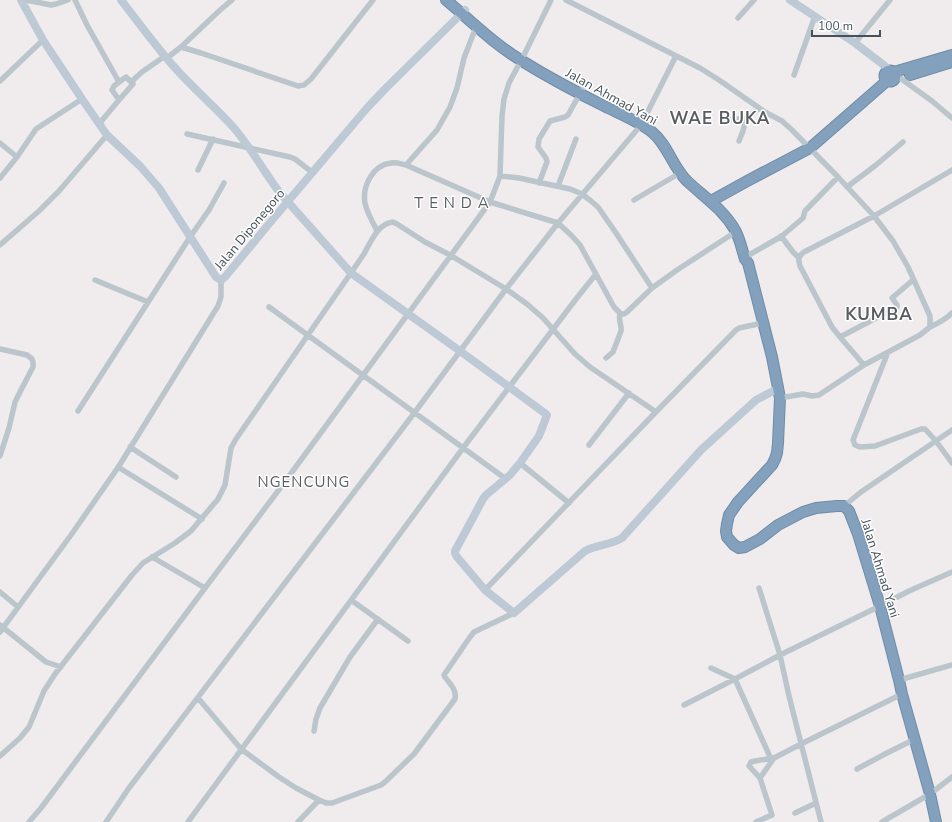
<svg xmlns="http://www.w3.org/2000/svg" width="952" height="822" font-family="'Nunito Sans',sans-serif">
<rect width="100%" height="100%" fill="#f0eced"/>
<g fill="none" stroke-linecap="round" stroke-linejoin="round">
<defs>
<path id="highway" d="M446,0C471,21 494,44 522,61C548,77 576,92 604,106C620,114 638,121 652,132C668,145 672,166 687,181C704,197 723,209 735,230C740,239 742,250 745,259L748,263L772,357L780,398L778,443L777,453L775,459L772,465L738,502L729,515L727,524L726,531L727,537L734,545L739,548L745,547L760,539L778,525L803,512L816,508L837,506H844L849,511L858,534L880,606L899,680L902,694L930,794L936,822
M884.5 76a5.5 5.5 0 1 1 11 0a5.5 5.5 0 1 1-11 0Z
M894,72L952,55
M910,75L952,62
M711,201L749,180L810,148L888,80"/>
</defs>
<use href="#highway" stroke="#6f8ca8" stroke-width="12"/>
<path stroke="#bbc5cc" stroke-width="5.5" d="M26,0L51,5L56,4L68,0
M75,0L87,25L119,82L114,86L112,90L119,100L99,124
M566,0L700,68L719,80L765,112L782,121L792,130L838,177L874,216L893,241L908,267L930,316V327L920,335L864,365L819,395L812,396L803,394L780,398
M738,18L754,0
M855,43L890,0
M181,47L219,11L232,0
M167,58L181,47L201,53L298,86L304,85L311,79L373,0
M794,75L815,16
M900,78L932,101L952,118
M0,81L43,40
M131,82L142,72L165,56
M119,100L133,84L126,77L119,82
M723,120L738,119H746L759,108
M187,134L290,157L295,159L313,173
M739,141L743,131L746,119
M0,143L17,157L36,129L82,99
M406,165L437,130L450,107L457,88L464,58L476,27
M198,170L213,139
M500,176L519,178L570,189L582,194L591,201L598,207L616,233L652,288
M0,178L17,157
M539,183L547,162L546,158L538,147L539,139L550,121L565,117L568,115L583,88
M558,186L576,139
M847,187L876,165L903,142
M634,200L680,173
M377,231C373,222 367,213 365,203C362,186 373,165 391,163C396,162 401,164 406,165L490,202L500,176L502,116L504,99L509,83L524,55L551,0
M781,236L793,252L799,258
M0,245L39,211L59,191L107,135
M749,255L782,236L803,218L805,211L838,177
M95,280L148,302
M269,307L506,479
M930,327C939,323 945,320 952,313
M840,337L897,307V305L892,298L913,280
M0,349L27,355L32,359L33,362V367L21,390L15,402L9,428L0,456
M888,352L853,440L855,445L860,447L875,446L921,429H925L936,441L952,463
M606,358L613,352L621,331C622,324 618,322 620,314
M864,365L840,337L832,327L800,266C798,260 798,256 804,252L874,216L952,170
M78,411L190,237L209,210L224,183
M589,445L629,393
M130,447L176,477
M520,463L569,503
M118,467L202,519
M844,506L861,492L952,430
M152,557L205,588
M759,588L780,655L789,696L821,822
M485,590L652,416L736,330L739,328L763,323
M0,592L18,607
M351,600L408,641
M0,625L46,662L61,667
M0,632L71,535L119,466L218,306L221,297V280
M711,668L735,679L771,759
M899,680L952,665
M198,698L241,749L279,777L296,788L319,800L326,803H332L381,785L385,782L414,754L455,699C457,690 450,684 445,677L444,675L470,637L474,632L514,613
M684,705L735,679L780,655L880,606L909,591L952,572
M314,731L316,719L320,708L350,657L378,619
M0,756L20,738L29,727L44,691L55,674L132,575L143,563L175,543L191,531L218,499L225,485L231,448L236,439L364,254C370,243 378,223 393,222L397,224L425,242L450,255L506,289L527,304L543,318L575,354L590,367L656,412
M774,758L755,761L751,762L749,766L760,778L774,758L801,744L902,694
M857,769L885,754L915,739
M795,813L816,803
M29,822L41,808L205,588L284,483L490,202L558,223L572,236L580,245L614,307L621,314H624L627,312L652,288L677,270L737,231
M106,822L129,788L415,412L506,289L558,223L641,125L676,56
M188,822L463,448L576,299L596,274
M298,822L319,800
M756,822L772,815L760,778
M882,822L930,794L952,777"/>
<path stroke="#bdc9d4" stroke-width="8" d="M21,0L43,40L82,99L107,135L140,166L159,188L216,277L221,280L225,277L273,219L367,108L385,89L465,10
M121,0C139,23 157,48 176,69C195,90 216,108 234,128C252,149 264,172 280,193L351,273L460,351L546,414L547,415L539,436L520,463L510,475L486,495L483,499L455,551V553L457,557L485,590L514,613L585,551C597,545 610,545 622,538L701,450L756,400L779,388
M790,0L855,43L885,66L889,70"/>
<use href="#highway" stroke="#83a1bd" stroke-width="10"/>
</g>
<g text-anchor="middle" stroke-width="3" stroke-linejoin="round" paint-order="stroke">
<g font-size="13" fill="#45515a" stroke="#fff">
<text transform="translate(612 96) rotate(29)" y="5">Jalan Ahmad Yani</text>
<text transform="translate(249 229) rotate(-50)" y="5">Jalan Diponegoro</text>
<text transform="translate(881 568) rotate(73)" y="5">Jalan Ahmad Yani</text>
</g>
<g font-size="15" letter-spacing="1" fill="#595d62" stroke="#fff">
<text x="452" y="208">T E N D A</text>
<text x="304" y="487">NGENCUNG</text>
</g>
<g font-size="17" font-weight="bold" letter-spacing="1" fill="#595d62" stroke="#fff">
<text x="720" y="124">WAE BUKA</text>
<text x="879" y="320">KUMBA</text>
</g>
</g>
<path d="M812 30v6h68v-6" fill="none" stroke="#45515a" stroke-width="2"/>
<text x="818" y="30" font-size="12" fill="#45515a" stroke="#ffffff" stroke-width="3" paint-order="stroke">100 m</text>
</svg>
